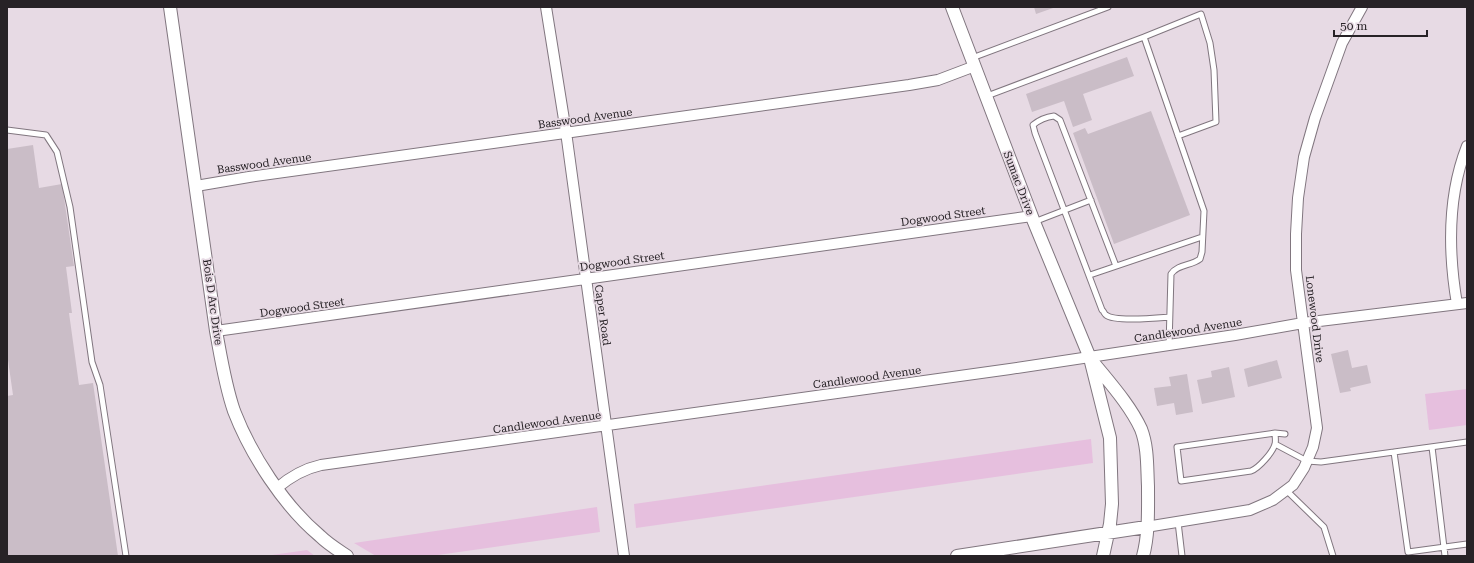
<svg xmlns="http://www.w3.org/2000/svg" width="1474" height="563" font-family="'Roboto Serif',serif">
<rect width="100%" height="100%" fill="#e7dae4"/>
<path fill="#e6bfde" d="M1467,389V425L1429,430L1425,394Z
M1091,439L1093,463L636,528L634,504Z
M597,507L600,532L431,556H376L354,543Z
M307,550L315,556H265Z"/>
<path fill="#cabdc7" d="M1034,7H1056L1036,14Z
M1127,57L1134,76L1083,94L1092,120L1073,127L1064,101L1032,112L1026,94Z
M1151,111L1190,215L1114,244L1073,133L1085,128L1088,134Z
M33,145L39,188L62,184L74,266L66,267L72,313H69L79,385L93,383L118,556H7V396L13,395L7,353V149Z
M1348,350L1352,368L1367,365L1371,383L1350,388L1351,391L1340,393L1331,354Z
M1277,360L1282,378L1248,387L1244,369Z
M1229,367L1235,397L1202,404L1197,380L1212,377L1211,371Z
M1187,374L1193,412L1176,415L1174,403L1157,406L1154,388L1171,386L1169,377Z"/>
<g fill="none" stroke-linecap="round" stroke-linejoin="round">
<defs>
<path id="service" d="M1144,37L1201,14L1210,43L1214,70L1216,122L1178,136
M972,58L1108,7
M987,96L1144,37L1204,211L1202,252L1200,259C1191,266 1178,264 1171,274L1169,346
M7,130L46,135L57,152L70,207L92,362L100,385L126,556
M1034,222L1091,200
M1116,266L1060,120L1054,116C1046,117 1039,120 1033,125L1035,133L1102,310C1103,310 1105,315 1106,315C1114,322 1157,318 1169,317
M1090,275L1202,237
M1275,433C1275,436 1276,441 1275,444C1273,452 1259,468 1251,471L1181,481L1177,447L1275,433L1285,434
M1275,444L1307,461L1321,462L1467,442
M1432,447L1445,556
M1394,452L1408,552L1467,544
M1286,490L1324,527L1333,556
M1178,522L1182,556"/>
<path id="minor" d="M546,7L566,132L624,556
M196,186L249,177L909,85L938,80L975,66
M1457,304C1448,251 1447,197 1467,146
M216,331L1032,216
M277,488C290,477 303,469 321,465L1010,369L1235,335L1303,323L1467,303
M1146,527L1250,510L1273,500L1293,485L1304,468L1313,447L1317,428L1296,270V234L1298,198L1304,157L1315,118L1342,43L1362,7"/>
<path id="tertiary" d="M170,7L216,331C221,358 225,385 234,411C251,455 284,506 320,536C328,544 338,550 347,556
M952,7L1034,222L1090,358L1110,438L1112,504L1110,524L1103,556
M1093,362C1109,382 1130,405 1141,429C1148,447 1147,467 1148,486C1148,509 1149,534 1143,556
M957,556L1146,527"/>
</defs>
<use href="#service" stroke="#81767f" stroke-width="7"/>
<use href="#minor" stroke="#81767f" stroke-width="12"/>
<use href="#tertiary" stroke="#81767f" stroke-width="14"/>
<use href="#service" stroke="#fff" stroke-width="5"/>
<use href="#minor" stroke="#fff" stroke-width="10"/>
<use href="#tertiary" stroke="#fff" stroke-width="12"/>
</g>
<g text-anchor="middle" stroke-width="3.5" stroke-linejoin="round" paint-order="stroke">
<g font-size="11" fill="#272226" stroke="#e7dae4">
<text transform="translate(585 118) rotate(-8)" y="4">Basswood Avenue</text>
<text transform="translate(264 163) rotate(-8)" y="4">Basswood Avenue</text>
<text transform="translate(1019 183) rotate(69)" y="4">Sumac Drive</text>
<text transform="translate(943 216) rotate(-8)" y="4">Dogwood Street</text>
<text transform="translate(622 261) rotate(-8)" y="4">Dogwood Street</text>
<text transform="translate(213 302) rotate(82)" y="4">Bois D Arc Drive</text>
<text transform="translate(302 307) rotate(-8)" y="4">Dogwood Street</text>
<text transform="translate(603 315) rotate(82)" y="4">Caper Road</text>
<text transform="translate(1315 319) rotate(83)" y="4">Lonewood Drive</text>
<text transform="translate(1188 330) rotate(-9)" y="4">Candlewood Avenue</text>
<text transform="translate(867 377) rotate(-8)" y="4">Candlewood Avenue</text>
<text transform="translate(547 422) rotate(-8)" y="4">Candlewood Avenue</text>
</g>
</g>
<rect width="1474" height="563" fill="none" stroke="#272226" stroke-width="16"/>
<path d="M1334 30v6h93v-6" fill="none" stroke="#272226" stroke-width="2"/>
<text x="1340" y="30" font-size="12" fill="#272226" stroke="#e7dae4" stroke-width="3" paint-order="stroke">50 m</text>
</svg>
